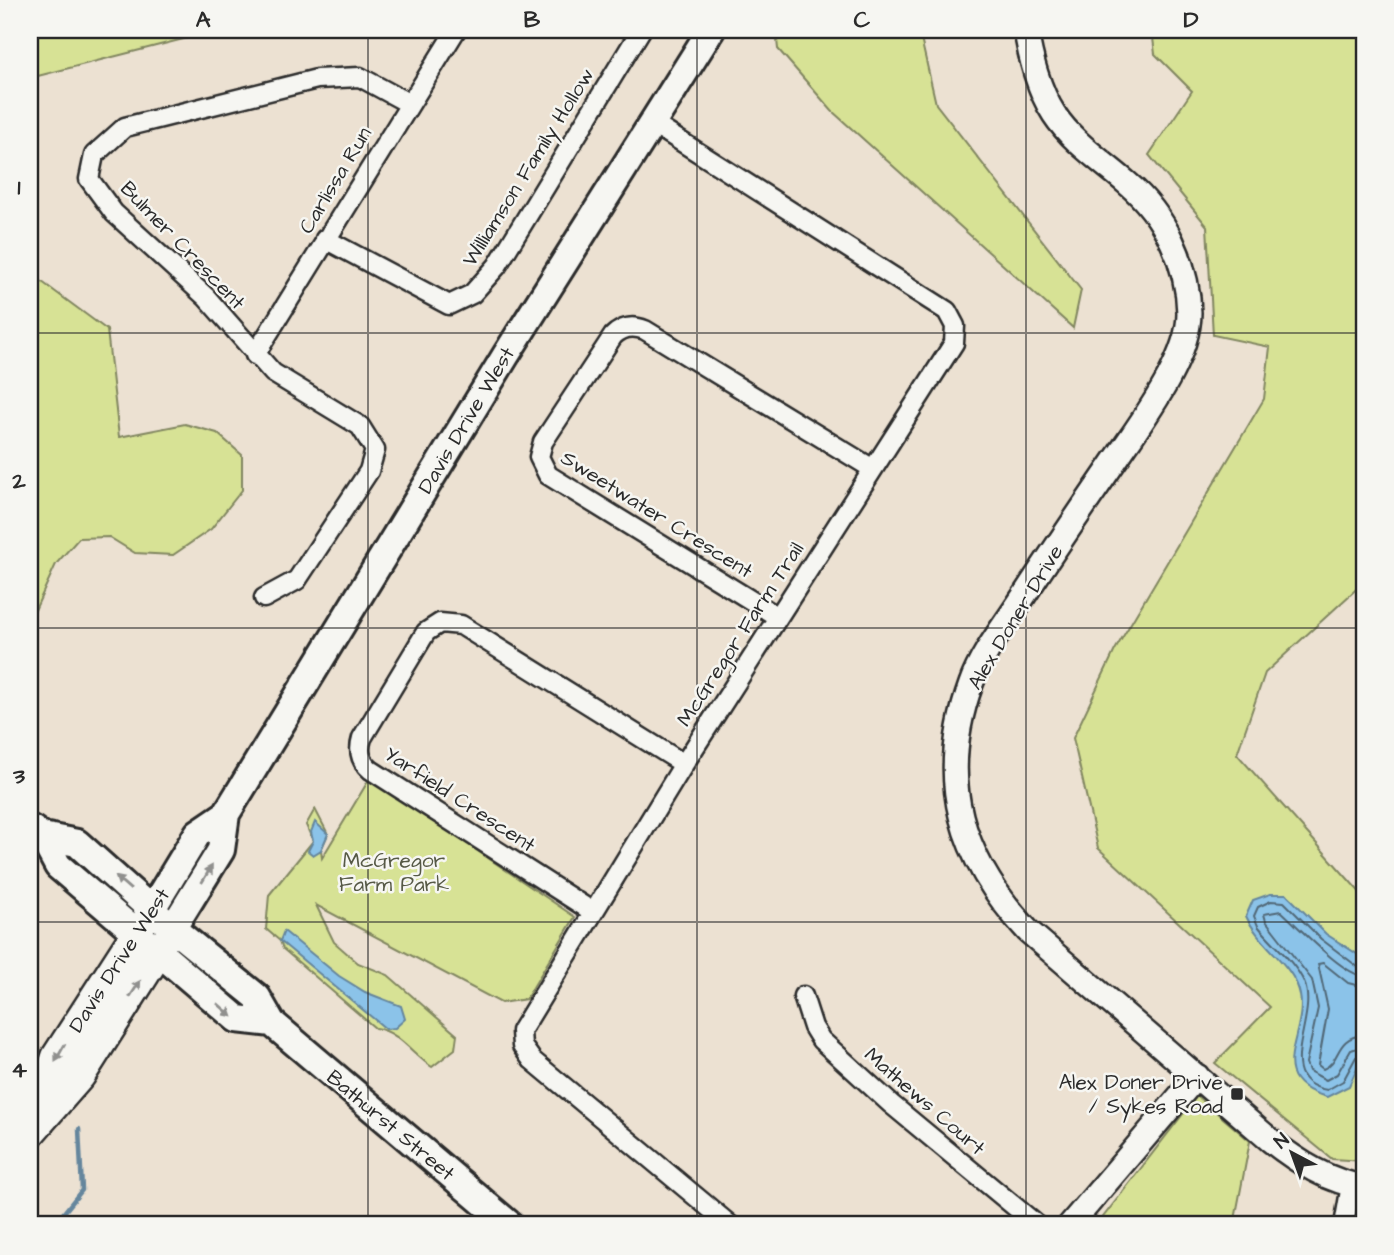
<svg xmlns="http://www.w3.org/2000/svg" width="1394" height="1255" font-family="'Architects Daughter',sans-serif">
<rect width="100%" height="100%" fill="#ece1d2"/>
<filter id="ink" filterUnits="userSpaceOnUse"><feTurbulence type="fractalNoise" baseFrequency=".0143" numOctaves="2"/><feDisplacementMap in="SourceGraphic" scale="14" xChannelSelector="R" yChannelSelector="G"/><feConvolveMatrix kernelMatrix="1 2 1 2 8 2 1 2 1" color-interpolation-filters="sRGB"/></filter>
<g filter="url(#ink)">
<path fill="#d7e295" stroke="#818660" stroke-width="2" d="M30,30H219L30,78Z
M776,30H919L936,104L1081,290L1073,328L832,111L778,49Z
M1152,30H1364V582L1265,673L1237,754L1364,897V1161L1332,1159L1215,1063L1270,1007L1098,848L1073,738L1115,650L1264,399L1270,347L1213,335L1207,226L1149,155L1192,91L1155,54Z
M30,273L107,330L119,437L185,424L217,433L242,455V490L211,529L173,555L135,553L109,537L79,538L56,564L30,621Z
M370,778L575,917L526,999L501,1003L316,905L334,942L358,963L388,975L457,1035L455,1049L432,1067C413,1055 399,1031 375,1028L283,949L280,941L266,929L269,895L313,841L306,825L315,809L328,834L321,850L322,858Z
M1197,1096L1250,1141L1234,1225H1097Z"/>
<path fill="#8bc3e9" stroke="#65869d" stroke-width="2" d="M315,822L328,834L321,850L313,855L308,851L313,841L311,832Z
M1270,894H1286L1326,934L1357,954L1364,965V1052L1349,1086L1327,1097C1256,1078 1316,1029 1297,985C1287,961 1258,942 1246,916L1253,900Z
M284,931L339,976L365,992L401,1006L405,1019L395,1028L386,1029L280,941Z"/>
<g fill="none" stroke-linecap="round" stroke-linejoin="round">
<path stroke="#516877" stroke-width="2" d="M1364,968L1358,967L1321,939L1284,902L1271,901L1258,907L1254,916L1258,926C1272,943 1295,962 1304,982C1320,1018 1270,1080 1327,1090L1343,1081L1356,1057L1364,1055
M1364,976C1343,975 1298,926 1281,911L1264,914L1266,921L1312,980L1318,1008L1306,1063L1309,1071L1326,1080L1337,1074L1351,1050L1364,1046
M1364,987L1348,983L1323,963L1318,964L1328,1009L1318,1065L1323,1069C1342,1061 1334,1037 1364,1035"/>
<path stroke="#65869d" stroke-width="4.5" d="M30,1056L35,1059
M54,1225L82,1190L79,1129"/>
<defs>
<path id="street" d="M652,123L947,311L955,326L954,343L684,764L521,1031L522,1046L532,1060L730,1225
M325,239L449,305L472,294L497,266L641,30
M255,355L456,30
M264,598L297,580L369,471L375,450L360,426L273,373L206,297L114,213L89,179L94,155L125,127L317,79L360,77L408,103
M778,617L548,475L539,457L543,442L613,336C622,327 633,325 645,330L873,469
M593,912L371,770C360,761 358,751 362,738L426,632L440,623L461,625L684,764
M803,996L813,1027L821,1040L891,1104L1037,1225
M1344,1225L1351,1185"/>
<path id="secondary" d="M1026,30C1030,57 1039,91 1054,114C1073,143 1102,161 1127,183C1165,215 1188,264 1189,313C1189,357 1147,414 1123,449C1090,497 1057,545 1025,594C1007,622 982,653 971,684C936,781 961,859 1028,931L1270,1140C1298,1162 1329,1182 1364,1187
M1070,1225L1197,1076"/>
<path id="primary" d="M32,829L42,836L58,866L237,1019L272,1023
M42,836L77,843L173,929L257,997L272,1023L510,1225
M144,922L198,833L226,814
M158,952L221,850L226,814L506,355L711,30"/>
<path id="highway" d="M39,1111L57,1057L137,933
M30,1132L80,1075L158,952"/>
</defs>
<use href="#street" stroke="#2b2b2b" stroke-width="23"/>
<use href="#secondary" stroke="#2b2b2b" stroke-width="28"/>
<use href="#primary" stroke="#2b2b2b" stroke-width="32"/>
<use href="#highway" stroke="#2b2b2b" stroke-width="35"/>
<use href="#street" stroke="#f6f6f2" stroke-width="18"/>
<use href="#secondary" stroke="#f6f6f2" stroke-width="23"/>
<use href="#primary" stroke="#f6f6f2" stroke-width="26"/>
<use href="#highway" stroke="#f6f6f2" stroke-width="30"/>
</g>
<defs><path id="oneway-solid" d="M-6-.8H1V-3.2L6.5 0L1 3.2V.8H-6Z" transform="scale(1.75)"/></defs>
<g fill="#90908e">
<use href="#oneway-solid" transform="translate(207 874) rotate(-59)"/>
<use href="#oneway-solid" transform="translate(123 883) rotate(-139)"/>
<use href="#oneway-solid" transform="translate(135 989) rotate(-57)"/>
<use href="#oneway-solid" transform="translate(225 1010) rotate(41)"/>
<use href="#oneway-solid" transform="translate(60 1053) rotate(119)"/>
</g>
</g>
<path fill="none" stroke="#2b2b2b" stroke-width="2" stroke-opacity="0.55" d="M368,30V1225M697,30V1225M1026,30V1225M30,333H1364M30,628H1364M30,922H1364"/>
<rect fill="#2b2b2b" stroke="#f6f6f2" stroke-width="2.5" x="1230" y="1087" width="14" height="14" rx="3.5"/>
<g text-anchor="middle" stroke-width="5" stroke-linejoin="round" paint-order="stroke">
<g font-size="21" fill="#2b2b2b" stroke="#f6f6f2">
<text transform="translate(528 167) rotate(-58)" y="7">Williamson Family Hollow</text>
<text transform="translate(335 180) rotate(-59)" y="7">Carlissa Run</text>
<text transform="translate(183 245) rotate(46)" y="7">Bulmer Crescent</text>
<text transform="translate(466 420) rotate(-59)" y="7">Davis Drive West</text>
<text transform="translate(657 514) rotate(32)" y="7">Sweetwater Crescent</text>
<text transform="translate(1015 617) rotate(-59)" y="7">Alex Doner Drive</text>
<text transform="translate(740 634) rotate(-57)" y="7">McGregor Farm Trail</text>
<text transform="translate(460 799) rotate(33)" y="7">Yarfield Crescent</text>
<text transform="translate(119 960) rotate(-57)" y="7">Davis Drive West</text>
<text transform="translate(925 1101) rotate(41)" y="7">Mathews Court</text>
<text transform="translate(391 1125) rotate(40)" y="7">Bathurst Street</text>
</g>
<g font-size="21" fill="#565946" stroke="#f6f6f2">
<text x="394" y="867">McGregor<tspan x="394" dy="24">Farm Park</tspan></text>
</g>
<g font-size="21" fill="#2b2b2b" stroke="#f6f6f2" text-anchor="end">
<text x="1223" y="1089">Alex Doner Drive<tspan x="1223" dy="24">/ Sykes Road</tspan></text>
</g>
</g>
<rect width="1394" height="1255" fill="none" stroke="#f6f6f2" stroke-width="77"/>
<g transform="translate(1292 1153) rotate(319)" stroke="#f6f6f2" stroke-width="5" paint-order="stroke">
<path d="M0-5L12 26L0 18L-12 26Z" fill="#2b2b2b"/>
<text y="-10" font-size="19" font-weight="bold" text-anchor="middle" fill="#2b2b2b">N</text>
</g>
<rect x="38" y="38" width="1318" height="1178" fill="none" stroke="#2b2b2b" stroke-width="2.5"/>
<g font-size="23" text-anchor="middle" font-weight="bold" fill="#2b2b2b">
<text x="203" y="27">A</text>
<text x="532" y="27">B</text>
<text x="862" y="27">C</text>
<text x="1191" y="27">D</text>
<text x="19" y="194">1</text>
<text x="19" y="488">2</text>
<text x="19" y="783">3</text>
<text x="19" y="1077">4</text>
</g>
</svg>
